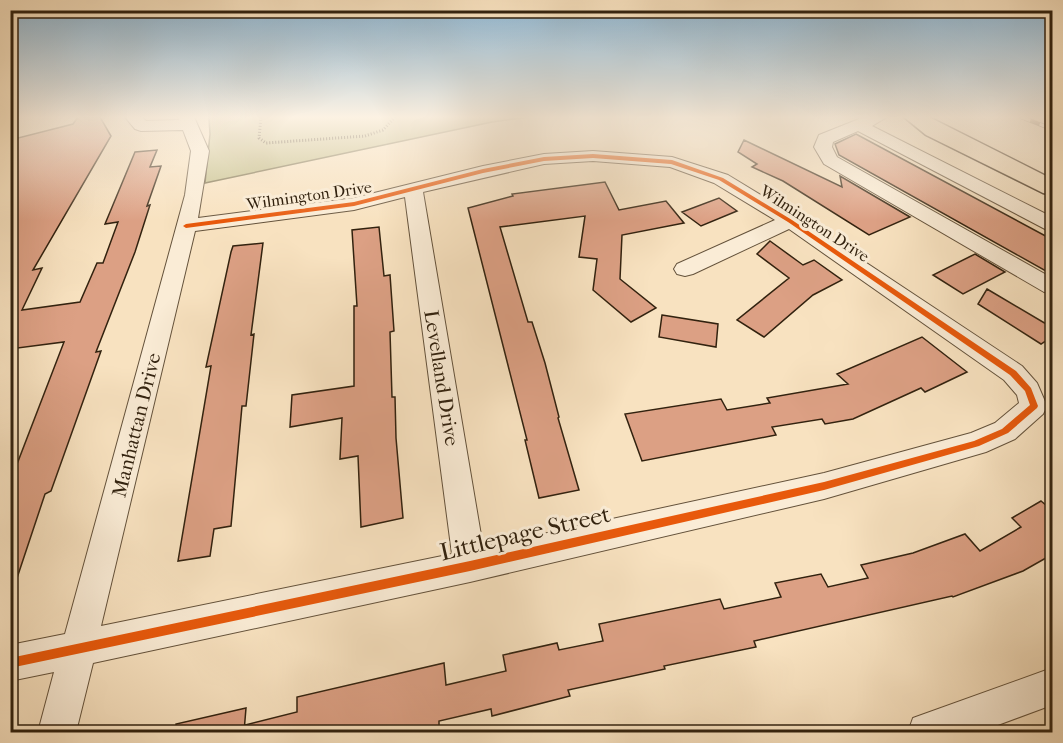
<svg xmlns="http://www.w3.org/2000/svg" width="1063" height="743" font-family="'IM FELL French Canon',serif">
<rect width="100%" height="100%" fill="#f8e2c0"/>
<filter id="stains"><feTurbulence type="fractalNoise" baseFrequency=".00333" numOctaves="4"/><feColorMatrix values="0 0 0 0 .2 0 0 0 0 .09 0 0 0 0 .02 0 0 0 .5 -.17"/></filter>
<radialGradient id="worn" r=".72"><stop offset=".6" stop-color="#630" stop-opacity="0"/><stop offset="1" stop-color="#630" stop-opacity=".3"/></radialGradient>
<path fill="#c5c08d" stroke="#7c714e" stroke-width="1.5" d="M209,117H529L492,122L205,183L210,134Z"/>
<path fill="#dca084" stroke="#32220f" stroke-width="1.5" d="M78,117H100L111,136L33,270L42,268L22,310L80,302L97,263H103L118,222L105,224L135,152L157,150L150,167L161,166L147,206L150,205L135,252L96,352L101,351L51,491L45,494L14,587L10,586V472L13,465L17,464L64,342L10,349V140L73,124Z
M856,134L1053,240V275L839,155L835,144Z
M744,140L842,187L840,176L910,217L869,235L783,181L752,167L757,164L738,152Z
M605,182L619,210L666,201L684,223L622,235L620,279L656,308L631,322L593,290L597,259L579,257L585,216L500,227L528,322H532L545,363L559,417L558,418L579,490L539,498L525,440H527L468,208L513,196L512,194Z
M719,198L737,211L701,226L682,212Z
M379,227L384,276L390,275L394,331L390,332L392,397H395L396,438L403,518L361,527L358,456L340,459L342,418L290,427L292,395L354,386V306H357L352,230Z
M770,241L803,265L814,260L842,280L813,295L764,337L737,320L789,278L757,254Z
M263,243L251,335L254,334L246,406H242L231,526L214,529L210,556L178,561L211,366L206,367L231,252L233,246Z
M975,254L1005,272L963,294L933,275Z
M987,289L1053,328V336L1041,344L978,304Z
M662,315L718,324L716,347L659,337Z
M922,337L967,372L925,392L921,388L853,419L825,424L822,419L772,427L776,435L642,461L625,414L721,399L727,410L770,403L767,398L848,384L837,374Z
M1041,501L1053,511V554L1023,571L953,597L952,596L754,641L756,647L664,666L665,669L568,690L570,696L492,716L491,709L439,721V727L418,732H246L245,725L297,712V697L444,663L446,685L506,671L503,655L557,643L559,650L603,641L599,624L720,599L724,609L781,597L775,583L821,574L828,587L868,578L861,565L913,553L965,534L980,551L1021,527L1012,518Z
M246,708L244,732H177L176,724Z"/>
<g fill="none" stroke-linecap="round" stroke-linejoin="round">
<defs>
<path id="minor" d="M125,117H142L146,121L179,120L178,117H194L209,151L198,218L354,198L483,166L544,154L593,151L672,157L728,175L797,217L1022,366L1037,383L1047,406L1043,414L1015,439L986,452L824,499L470,582L93,663L76,732H38L54,672L10,681V645L65,634L185,195L191,151L183,130L141,131L135,129ZM593,161L670,167L714,183L775,220L677,264L674,269L677,274L685,276L693,274L789,229L1004,380L1017,395L1019,403L995,423L971,433L824,473L483,547L423,192L544,164ZM405,197L452,554L101,626L195,231L354,210Z
M864,117H887L872,126L1052,217V231L1045,229L858,131L833,142L832,147L837,157L1052,278V294L1044,292L824,164L814,147L819,135Z
M1052,668V705L979,732H908L913,718Z"/>
<path id="major" d="M904,117H929L1052,179V195L1043,193L926,135Z"/>
</defs>
<use href="#minor" stroke="#64523b" stroke-width="2"/>
<use href="#major" stroke="#32220f" stroke-width="3"/>
<path stroke="#32220f" stroke-width="3" stroke-dasharray="1 2" stroke-linecap="butt" d="M261,117L259,138L266,143L365,136L383,130L395,117"/>
<use href="#minor" fill="#faecd6" fill-rule="evenodd"/>
<use href="#major" fill="#f8e2c0" fill-rule="evenodd"/>
<defs>
<path id="rail" d="M1021,117L1052,129"/>
</defs>
<use href="#rail" stroke="#32220f" stroke-width="4.5"/>
<use href="#rail" stroke="#faecd6" stroke-width="3" stroke-dasharray="10" stroke-linecap="butt"/>
<defs>
<path id="cycleway" d="M593,154L672,160L723,178L792,220L1016,371L1031,388L1038,406L1037,408L1008,433L979,446L824,490L470,571L10,668V658L470,561L824,482L974,441L1002,429L1030,405L1025,391L1010,375L788,222L719,180L671,164L593,158L544,161L483,173L354,206L186,228L183,226L186,224L354,202L483,169L544,157Z"/>
</defs>
<use href="#cycleway" stroke="#faecd6" stroke-width="3"/>
<use href="#cycleway" fill="#e8590c" fill-rule="evenodd"/>
</g>
<linearGradient id="sky" x2="0" y2="1"><stop stop-color="#8cb7d6"/><stop offset="0.53" stop-color="#fcf2e3"/><stop offset="1" stop-color="#fcf2e3" stop-opacity="0"/></linearGradient>
<rect width="1063" height="221" fill="url(#sky)"/>
<g text-anchor="middle" stroke-width="6" stroke-linejoin="round" paint-order="stroke">
<g font-size="16" fill="#32220f" stroke="#faecd6">
<text transform="translate(309 195) rotate(-8)" y="6">Wilmington Drive</text>
<text transform="translate(815 223) rotate(33)" y="6">Wilmington Drive</text>
</g>
<g font-size="20" fill="#32220f" stroke="#faecd6">
<text transform="translate(442 378) rotate(81)" y="7">Levelland Drive</text>
<text transform="translate(136 425) rotate(-76)" y="7">Manhattan Drive</text>
</g>
<g font-size="24" fill="#32220f" stroke="#faecd6">
<text transform="translate(525 533) rotate(-13)" y="8">Littlepage Street</text>
</g>
</g>
<rect width="1063" height="743" fill="none" stroke="#f8e2c0" stroke-width="36"/>
<rect x="12" y="12" width="1039" height="719" fill="none" stroke="#32220f" stroke-width="3"/>
<rect x="18" y="18" width="1027" height="707" fill="none" stroke="#32220f" stroke-width="1.5"/>
<rect width="100%" height="100%" filter="url(#stains)"/>
<rect width="100%" height="100%" fill="url(#worn)"/>
</svg>
